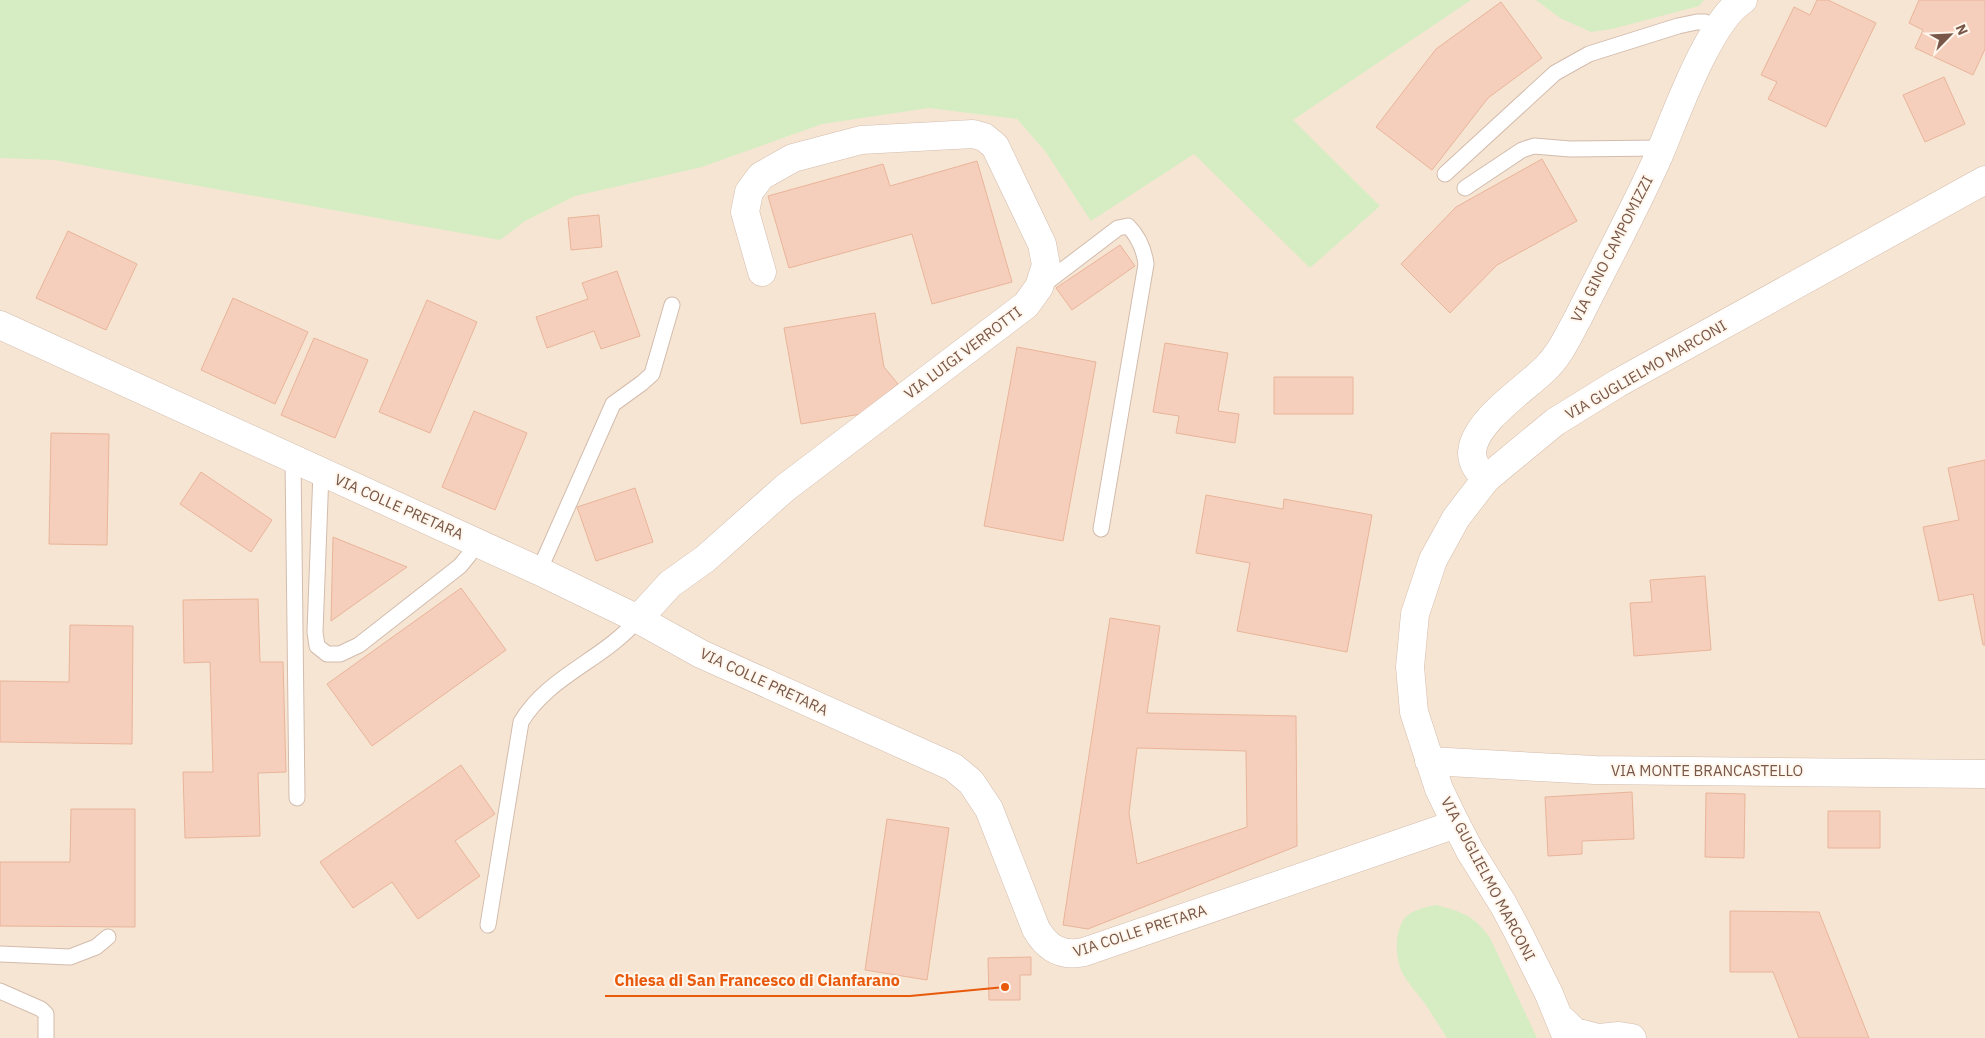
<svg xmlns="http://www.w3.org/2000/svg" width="1985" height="1038" font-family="'IBM Plex Sans',sans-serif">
<rect width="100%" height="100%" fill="#fef3e6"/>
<path fill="#f6e5d3" d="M0,0H1985V1038H0Z"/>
<path fill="#d6edc3" d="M0,0H1471L1293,120L1380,206L1310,268L1194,154L1091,221L1045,151L1017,119L929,108L822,124L702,167L575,196L525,221L500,240L54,160L0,158Z
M1536,0H1704L1699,6L1612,29L1591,32L1560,18Z
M1436,905C1462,912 1474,915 1490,938L1537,1038H1447C1440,1027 1433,1016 1426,1005C1419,995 1409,985 1403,974C1395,959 1394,933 1404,919C1411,910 1425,907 1436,905Z"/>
<path fill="#f5cfbb" stroke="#e9b49a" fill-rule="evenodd" d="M1817,0H1828L1876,23L1826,127L1768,99L1777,82L1761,75L1794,7L1810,15Z
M1919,0H1985V49L1973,75L1915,48L1923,30L1909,23Z
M1501,2L1542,58L1488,98L1432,170L1376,127L1436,49Z
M1944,77L1965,124L1925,142L1903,95Z
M1542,159L1577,221L1497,265L1450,313L1401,264L1456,207Z
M977,161L1012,282L932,304L912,234L789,268L768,196L883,164L890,186Z
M599,215L602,247L571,250L568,218Z
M68,231L137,264L106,330L36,298Z
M1120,245L1135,266L1072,310L1056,288Z
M617,271L640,336L601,349L594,331L547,348L536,317L588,299L582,283Z
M233,298L308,332L275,404L201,370Z
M427,300L477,322L430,433L379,412Z
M875,313L884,367L898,384L861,414L801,424L784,328Z
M314,338L368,360L335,438L281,415Z
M1165,343L1228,353L1218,411L1239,414L1235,443L1176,433L1179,416L1153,412Z
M1017,347L1096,362L1063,541L984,526Z
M1274,377H1353V414H1274Z
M474,411L527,433L495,510L442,487Z
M51,433L109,434L107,545L49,544Z
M1985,460V645H1983L1973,594L1939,601L1923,527L1959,520L1948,468Z
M201,472L272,520L251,552L180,504Z
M635,488L653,542L596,561L577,507Z
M1206,495L1283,509L1284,499L1372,515L1347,652L1237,631L1250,563L1196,553Z
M333,537L407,567L331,621Z
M1705,576L1711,650L1634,656L1630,603L1652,602L1650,580Z
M461,588L506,650L372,746L327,684Z
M258,599L260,662H283L286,772L258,773L260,836L185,838L183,772H213L210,662L184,663L183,600Z
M1110,618L1160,626L1147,713L1296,716L1297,846L1088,929L1063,925ZM1137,748L1246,751L1247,827L1137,864L1129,813Z
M70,625L133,626L132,744L0,742V681L69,682Z
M461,765L495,814L455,841L480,876L418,919L392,882L353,908L320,862Z
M1632,792L1634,839L1582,841V854L1548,856L1545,797Z
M1706,793L1745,794L1744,858L1705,857Z
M71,809H135V927L0,926V862H70Z
M1828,811H1880V848H1828Z
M887,819L949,828L927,980L865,970Z
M1730,911L1819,912L1869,1038H1799L1773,972H1730Z
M1031,957V975H1020V1000H989L988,958Z"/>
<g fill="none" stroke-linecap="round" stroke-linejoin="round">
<defs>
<path id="lane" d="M1445,174L1555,73L1589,54L1678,26L1697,22H1705L1717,29
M1465,188L1522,150L1534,146L1570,149L1662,148
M1043,285L1118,228L1128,226C1139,237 1144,249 1146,264L1101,529
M293,459L297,798
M321,472L315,632L317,646L327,654H340L359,645L460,566L469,555L475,542
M539,571L613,404L642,383L652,374L672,305
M488,925L521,722C548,676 605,659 638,619
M0,954L70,957L96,947L108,937
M0,991L41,1009L46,1014V1038"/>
<path id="street" d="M0,325L539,571L638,619L701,654L953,767L971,782L989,809L1036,929C1047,948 1062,957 1084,952L1456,824
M1486,479C1479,472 1472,464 1472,453C1473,422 1525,389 1545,369C1560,355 1568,336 1578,318C1605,264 1634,211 1659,155C1675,117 1709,21 1743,0
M638,619L670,584L705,559L785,488L1026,305L1039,287L1046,265L1042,244L995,146L984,137L973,134L861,140L793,158L761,176L749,192L745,212L762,272
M1429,761L1595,770L1985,774
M1559,1017L1575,1032L1598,1038
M1599,1038L1619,1036L1632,1038"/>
<path id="secondary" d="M1567,1038L1549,994L1518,932L1503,904L1470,851L1456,824L1439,789L1414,712L1410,667L1415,614L1433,560L1456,518L1486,479L1555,422L1618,383L1985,180"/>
</defs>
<use href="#lane" stroke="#d3bcad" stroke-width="17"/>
<use href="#street" stroke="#d3bcad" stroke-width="29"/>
<use href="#secondary" stroke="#d6bcaa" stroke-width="29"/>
<use href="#lane" stroke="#fff" stroke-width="15"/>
<use href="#street" stroke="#fff" stroke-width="28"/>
<use href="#secondary" stroke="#fff" stroke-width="28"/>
</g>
<g text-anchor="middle" stroke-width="4" stroke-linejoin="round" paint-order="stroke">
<g font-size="15" fill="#795748" stroke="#fff7ed">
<text transform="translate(1612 249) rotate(-63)" y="5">VIA GINO CAMPOMIZZI</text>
<text transform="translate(963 353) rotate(-37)" y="5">VIA LUIGI VERROTTI</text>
<text transform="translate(1646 370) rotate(-30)" y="5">VIA GUGLIELMO MARCONI</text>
<text transform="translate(399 507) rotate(24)" y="5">VIA COLLE PRETARA</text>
<text transform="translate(764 682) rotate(25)" y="5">VIA COLLE PRETARA</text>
<text x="1707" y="776">VIA MONTE BRANCASTELLO</text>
<text transform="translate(1488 879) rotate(62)" y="5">VIA GUGLIELMO MARCONI</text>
<text transform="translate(1140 931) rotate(-18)" y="5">VIA COLLE PRETARA</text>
</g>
</g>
<path fill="none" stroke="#e8590c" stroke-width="2" d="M1005 987L910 996H605"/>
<circle fill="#e8590c" stroke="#fff7ed" stroke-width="2" cx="1005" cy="987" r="5"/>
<g font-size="16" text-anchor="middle" font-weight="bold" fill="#e8590c" stroke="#fff7ed" stroke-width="4" stroke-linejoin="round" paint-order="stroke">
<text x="757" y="986">Chiesa di San Francesco di Cianfarano</text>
</g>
<g transform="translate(1950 35) rotate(66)" stroke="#fff7ed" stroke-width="4" paint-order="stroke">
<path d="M0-4L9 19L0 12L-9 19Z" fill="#795748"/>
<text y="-8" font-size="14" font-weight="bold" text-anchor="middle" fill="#795748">N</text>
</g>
</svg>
